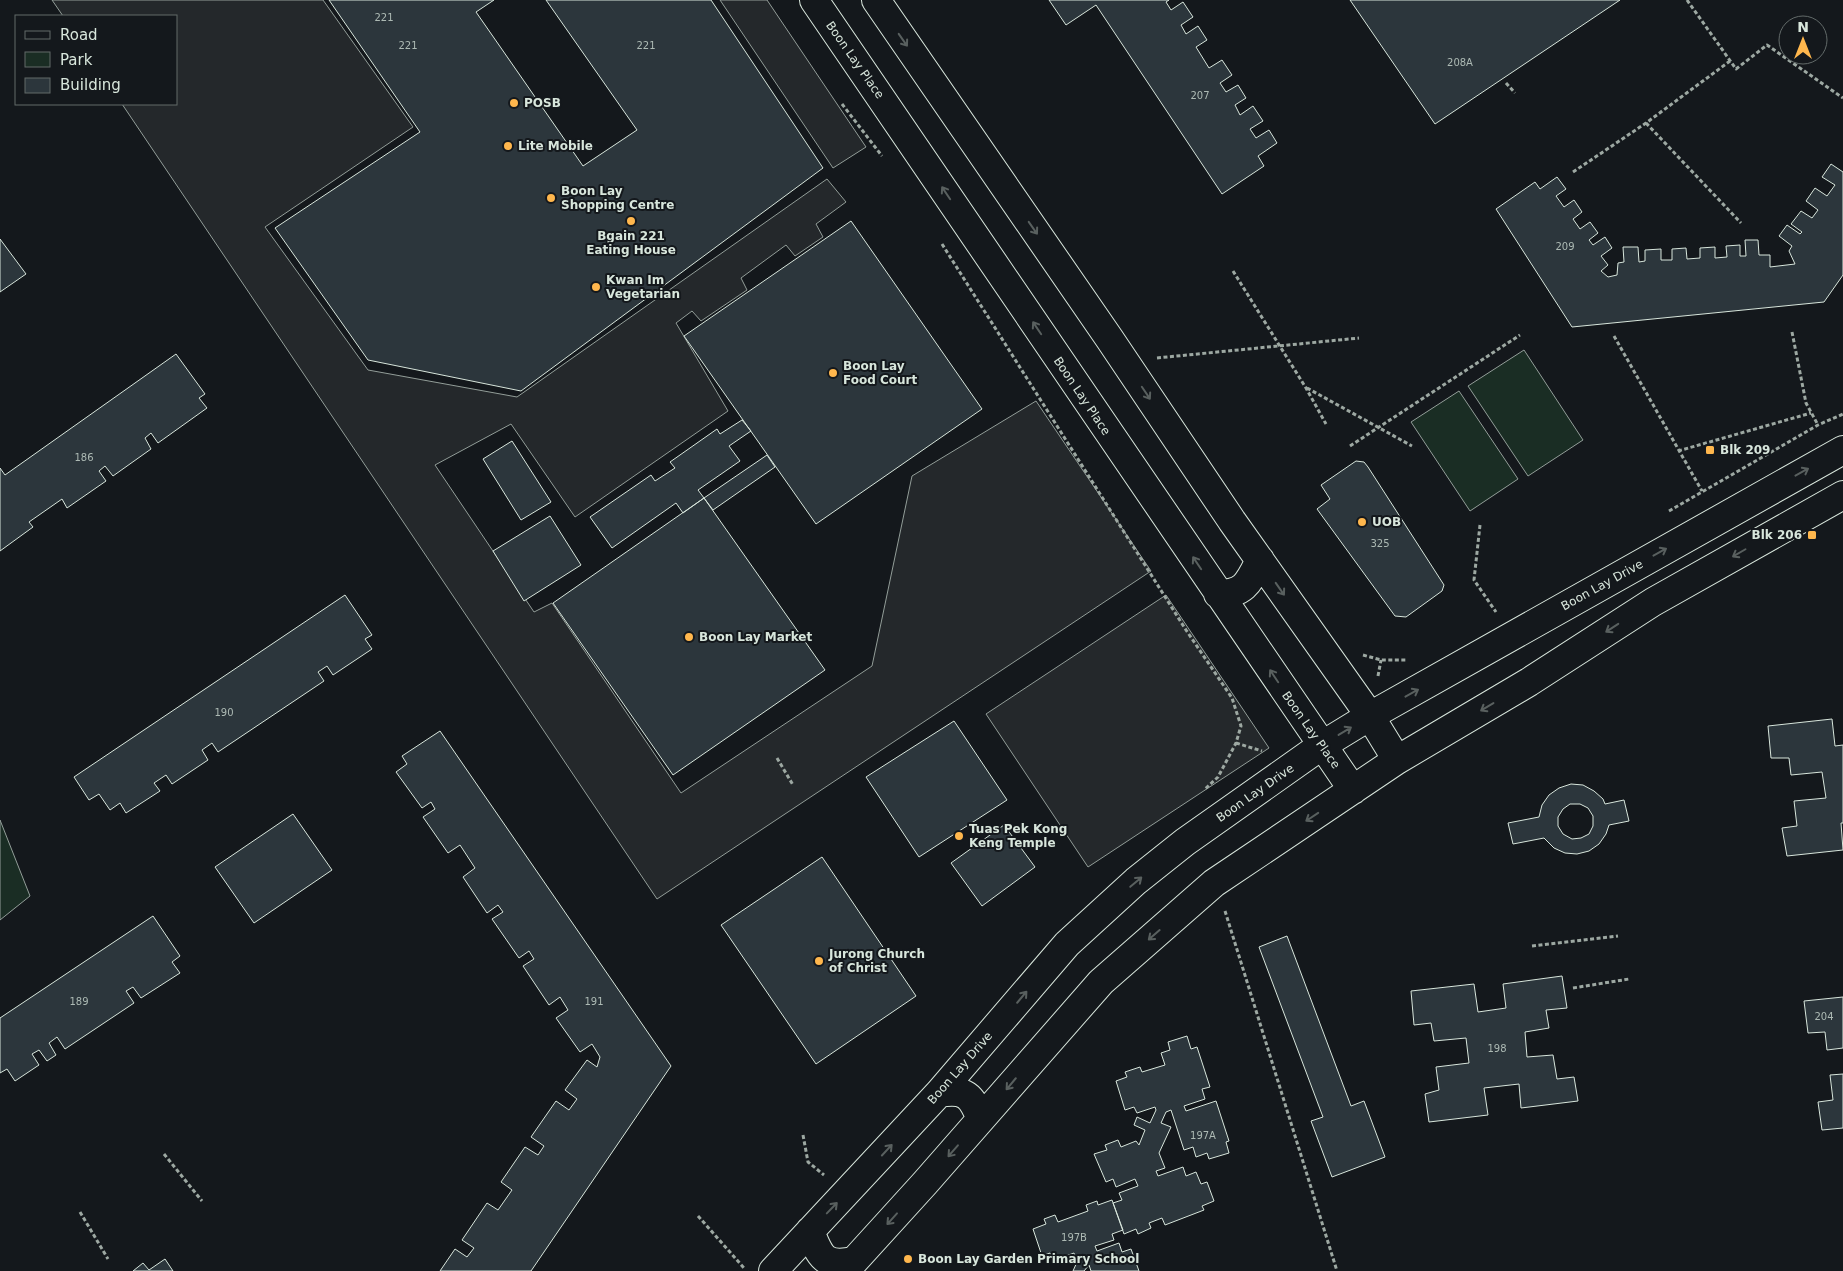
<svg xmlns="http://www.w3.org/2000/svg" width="1843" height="1271" font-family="'DejaVu Sans',sans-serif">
<rect width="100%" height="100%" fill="#14181c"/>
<path fill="#1a2d24" stroke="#939e99" d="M1524,350L1583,440L1528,476L1468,386Z
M1459,391L1518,479L1470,511L1411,422Z
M0,820L30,896L0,920Z"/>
<path fill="#24282b" stroke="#939e99" d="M52,0H323L413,127L265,227L368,370L517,397L827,179L846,202L816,224L823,237L795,256L786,245L741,278L747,290L701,321L692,311L676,323L728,411L575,517L511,424L435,465L534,612L552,603L681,793L872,666L912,476L1036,401L1151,571L657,899L122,104H176V16H63Z
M720,0H767L866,147L833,168Z
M1166,595L1269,748L1088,867L986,714Z"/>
<path fill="#2c363c" stroke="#d8e6dc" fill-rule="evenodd" d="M329,0H494L476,12L583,166L637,130L546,0H711L823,168L521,391L368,360L275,228L420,132Z
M1049,0H1169L1166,2L1171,10L1183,2L1193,17L1181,25L1186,34L1198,26L1207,40L1196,47L1209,68L1222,60L1232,75L1220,83L1226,92L1238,85L1246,98L1235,105L1240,115L1253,106L1263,121L1250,129L1256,138L1269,130L1277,143L1258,156L1264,166L1222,194L1096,5L1066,25Z
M1350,0H1620L1435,124Z
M1831,164L1843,172V275L1824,302L1572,327L1496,209L1535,182L1540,189L1557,177L1566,189L1556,196L1564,207L1574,200L1582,212L1573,219L1580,229L1590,222L1598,233L1589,240L1593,245L1605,237L1612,248L1601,256L1608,265L1601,271L1608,277L1617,275L1618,263L1624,262L1623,247H1638L1639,262L1645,261V250L1661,249V260H1672V249L1686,248L1687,259L1700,258V248L1715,247V258L1727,257L1726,246L1740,245V256H1746L1745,240H1758L1759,255H1770V267L1795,264L1789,251L1792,246L1779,236L1787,225L1800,234L1802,232L1791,224L1801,211L1812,218L1818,210L1806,201L1815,188L1827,196L1835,185L1822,177Z
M851,221L982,409L816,524L684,336Z
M0,239L26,274L0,292Z
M176,354L205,394L199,398L207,408L158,443L151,433L145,438L151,449L113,476L105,466L99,471L106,481L67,508L62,499L29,522L33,527L0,551V468L5,475Z
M742,420L751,431L729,446L740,461L698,490L704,498L683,513L676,503L612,548L590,517L651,475L655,481L675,468L670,462L717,429L720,434Z
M512,441L551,502L521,520L483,459Z
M767,455L775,467L713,510L704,498Z
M1356,461L1364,462L1368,467L1444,585L1442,591L1406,617L1395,616L1317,509L1330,499L1321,485Z
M704,498L825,670L673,775L553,603Z
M550,516L581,565L524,601L493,551Z
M345,595L372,635L365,639L372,649L333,675L327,666L318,672L324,681L218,752L212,743L202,750L208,760L172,784L166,775L154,783L160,791L126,813L120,803L110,810L99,794L89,800L74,777Z
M1832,719L1835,746L1843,745V823H1841L1843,850L1787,856L1782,828L1797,826L1794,801L1826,798L1822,772L1791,775L1789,758H1771L1768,726Z
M954,721L1007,800L919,857L866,777Z
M440,731L671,1066L531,1271H440L455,1249L467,1257L474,1248L462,1240L487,1203L498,1210L512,1190L501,1182L525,1147L538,1155L544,1146L531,1137L556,1101L569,1110L577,1099L565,1090L587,1060L597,1067L600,1057L592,1044L580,1052L556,1018L568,1010L560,997L549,1005L523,966L534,959L529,951L519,958L492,919L503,912L498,905L487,913L463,877L475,868L460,845L448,853L423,817L435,809L431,802L422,808L396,772L407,764L402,756Z
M1571,784L1583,785L1594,791L1603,799L1605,804L1624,800L1629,821L1609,825L1606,834L1599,844L1589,851L1577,854L1565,853L1554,848L1544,838L1513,844L1508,823L1539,817L1542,805L1549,795L1559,788ZM1570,804H1580L1588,808L1593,816V826L1589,834L1581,838L1572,839L1563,834L1558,826V817L1563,809Z
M293,814L332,870L254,923L215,867Z
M1004,825L1035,867L982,906L951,863Z
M822,857L916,996L816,1064L721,925Z
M153,916L180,956L172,962L180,973L141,998L133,987L126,991L134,1003L65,1049L57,1037L49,1043L56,1055L47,1061L39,1050L32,1054L39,1065L15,1081L7,1069L0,1073V1018Z
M1287,936L1351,1106L1364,1101L1385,1157L1332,1177L1311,1121L1323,1117L1259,947Z
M1562,976L1567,1008L1546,1010L1549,1028L1525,1032L1527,1057L1553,1055L1557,1079L1574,1077L1578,1101L1521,1108L1519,1084L1484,1088L1488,1115L1429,1122L1425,1094L1439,1090L1436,1067L1469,1063L1466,1038L1434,1041L1431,1023L1414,1025L1411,991L1474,984L1478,1012L1506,1008L1503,984Z
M1843,997V1048L1827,1050L1825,1032L1808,1033L1804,1001Z
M1187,1036L1191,1049L1197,1047L1210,1087L1202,1089L1205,1099L1184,1106L1186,1111L1216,1101L1229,1141L1226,1142L1229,1153L1209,1159L1207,1153L1196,1157L1193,1147L1184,1150L1171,1110L1166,1112L1161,1123L1171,1127L1159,1153L1165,1168L1156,1171L1158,1176L1183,1167L1186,1176L1196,1172L1201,1184L1207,1182L1214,1201L1202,1206L1204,1210L1165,1225L1162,1218L1149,1223L1151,1228L1138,1234L1136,1229L1124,1234L1113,1203L1122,1200L1119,1193L1138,1186L1135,1179L1116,1187L1113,1179L1106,1182L1094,1154L1107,1150L1105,1145L1118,1140L1121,1147L1136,1141L1139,1145L1145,1130L1134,1125L1137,1117L1150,1123L1156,1110L1155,1107L1137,1113L1134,1107L1125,1110L1116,1081L1127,1077L1125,1072L1140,1067L1142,1072L1165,1065L1161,1053L1170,1050L1168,1042Z
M1843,1074V1128L1822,1130L1818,1102L1833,1100L1830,1075Z
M1112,1200L1123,1230L1112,1234L1114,1240L1095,1246L1097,1251L1119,1243L1122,1252L1131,1249L1139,1271H1091L1089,1265L1084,1271H1073L1077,1262L1074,1253L1053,1261L1050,1253L1042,1256L1033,1229L1046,1224L1044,1219L1055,1215L1058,1222L1088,1211L1086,1205L1097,1201L1098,1205Z
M165,1259L173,1271H133L143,1263L149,1270Z"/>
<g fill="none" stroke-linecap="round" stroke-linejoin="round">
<defs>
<path id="secondary" d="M814,0L1353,790
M876,0L1109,338L1232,521L1370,716L1397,760
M1218,594C1245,594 1249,582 1260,560
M939,1093C966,1089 971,1095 981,1119
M810,1231C820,1257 824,1267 854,1261
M773,1271L939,1093L1067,944L1136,881L1185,842L1321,746L1370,716L1843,450
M845,1271L925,1183L1101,982L1214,883L1397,760L1529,682L1653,602L1843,495"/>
</defs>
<use href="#secondary" stroke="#d8e6dc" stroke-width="30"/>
<path stroke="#9da8a2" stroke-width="3" stroke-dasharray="4 2.5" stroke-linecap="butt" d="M1687,0L1736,69L1767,45L1843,98
M1506,83L1515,93
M842,104L882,156
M1646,123L1741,223
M1573,172L1646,123L1730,61
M942,244L1186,630L1232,698L1241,726L1236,743L1218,777L1204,790
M1233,271L1306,388L1326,424
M1792,332L1806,403L1818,425
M1614,336L1702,491
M1157,358L1359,338
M1307,388L1412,446
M1350,446L1520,335
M1678,451L1811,413
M1669,511L1818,425L1843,414
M1480,525L1474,580L1496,612
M1363,655L1381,660H1406
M1378,676L1381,660
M1236,743L1262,751
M777,758L793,785
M1225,911L1337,1271
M1532,946L1618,936
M1573,988L1629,979
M803,1135L808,1162L824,1175
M164,1154L202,1201
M80,1212L108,1259
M698,1216L744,1268"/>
<use href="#secondary" stroke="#14181c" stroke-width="28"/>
</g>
<defs><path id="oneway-shaft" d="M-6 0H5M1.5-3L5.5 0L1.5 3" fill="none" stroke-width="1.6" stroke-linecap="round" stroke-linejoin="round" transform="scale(1.25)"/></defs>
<g stroke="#59605f">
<use href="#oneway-shaft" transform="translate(903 40) rotate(55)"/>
<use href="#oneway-shaft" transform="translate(946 193) rotate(-124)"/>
<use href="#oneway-shaft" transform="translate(1033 228) rotate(55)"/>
<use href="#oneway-shaft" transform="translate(1037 328) rotate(-124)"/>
<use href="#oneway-shaft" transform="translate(1146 393) rotate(56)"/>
<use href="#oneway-shaft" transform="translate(1802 472) rotate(-29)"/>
<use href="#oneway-shaft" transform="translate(1660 552) rotate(-29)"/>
<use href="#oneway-shaft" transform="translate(1739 553) rotate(150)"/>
<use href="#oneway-shaft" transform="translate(1197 563) rotate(-124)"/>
<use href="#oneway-shaft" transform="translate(1280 589) rotate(55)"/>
<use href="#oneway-shaft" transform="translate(1612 628) rotate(147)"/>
<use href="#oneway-shaft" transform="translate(1274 676) rotate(-124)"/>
<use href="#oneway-shaft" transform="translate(1412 693) rotate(-29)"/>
<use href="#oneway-shaft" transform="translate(1487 707) rotate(149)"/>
<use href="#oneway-shaft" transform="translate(1345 731) rotate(-31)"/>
<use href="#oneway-shaft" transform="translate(1312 817) rotate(146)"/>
<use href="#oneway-shaft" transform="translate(1136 882) rotate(-40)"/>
<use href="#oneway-shaft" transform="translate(1154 935) rotate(139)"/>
<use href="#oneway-shaft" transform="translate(1022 997) rotate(-50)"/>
<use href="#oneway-shaft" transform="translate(1011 1084) rotate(130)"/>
<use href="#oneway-shaft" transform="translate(887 1150) rotate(-47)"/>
<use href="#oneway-shaft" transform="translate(953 1151) rotate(131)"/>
<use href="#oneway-shaft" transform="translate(832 1208) rotate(-46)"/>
<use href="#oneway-shaft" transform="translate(892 1219) rotate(132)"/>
</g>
<g fill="#ffb74d" stroke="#14181c" stroke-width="2">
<circle cx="514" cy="103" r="5"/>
<circle cx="508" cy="146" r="5"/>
<circle cx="551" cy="198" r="5"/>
<circle cx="631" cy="221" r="5"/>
<circle cx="596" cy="287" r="5"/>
<circle cx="833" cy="373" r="5"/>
<rect x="1705" y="445" width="10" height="10" rx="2.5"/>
<circle cx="1362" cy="522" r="5"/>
<rect x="1807" y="530" width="10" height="10" rx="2.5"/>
<circle cx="689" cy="637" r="5"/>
<circle cx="959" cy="836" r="5"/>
<circle cx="819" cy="961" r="5"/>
<circle cx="908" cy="1259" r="5"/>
</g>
<g text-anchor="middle" stroke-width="4" stroke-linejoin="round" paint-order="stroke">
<g font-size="10" fill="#adbab4">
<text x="384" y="21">221</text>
<text x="408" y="49">221</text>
<text x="646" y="49">221</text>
<text x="1460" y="66">208A</text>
<text x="1200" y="99">207</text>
<text x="1565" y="250">209</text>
<text x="84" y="461">186</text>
<text x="1380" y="547">325</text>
<text x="224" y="716">190</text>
<text x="79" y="1005">189</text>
<text x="594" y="1005">191</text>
<text x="1824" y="1020">204</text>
<text x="1497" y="1052">198</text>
<text x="1203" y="1139">197A</text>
<text x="1074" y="1241">197B</text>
</g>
<g font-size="12" fill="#d8e6dc" stroke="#14181c">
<text transform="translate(855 60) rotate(55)" y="4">Boon Lay Place</text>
<text transform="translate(1082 396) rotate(56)" y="4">Boon Lay Place</text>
<text transform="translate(1602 585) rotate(-29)" y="4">Boon Lay Drive</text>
<text transform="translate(1311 730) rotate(55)" y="4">Boon Lay Place</text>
<text transform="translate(1255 793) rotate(-35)" y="4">Boon Lay Drive</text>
<text transform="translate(960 1068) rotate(-49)" y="4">Boon Lay Drive</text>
</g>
<g font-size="12" font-weight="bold" fill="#d8e6dc" stroke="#14181c" text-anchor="start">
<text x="524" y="107">POSB</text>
<text x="518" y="150">Lite Mobile</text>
<text x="561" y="195">Boon Lay<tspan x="561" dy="14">Shopping Centre</tspan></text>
<text x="631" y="240" text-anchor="middle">Bgain 221<tspan x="631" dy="14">Eating House</tspan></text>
<text x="606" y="284">Kwan Im<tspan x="606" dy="14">Vegetarian</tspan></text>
<text x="843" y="370">Boon Lay<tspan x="843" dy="14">Food Court</tspan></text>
<text x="1720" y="454">Blk 209</text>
<text x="1372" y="526">UOB</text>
<text x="1802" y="539" text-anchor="end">Blk 206</text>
<text x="699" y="641">Boon Lay Market</text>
<text x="969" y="833">Tuas Pek Kong<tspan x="969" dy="14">Keng Temple</tspan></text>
<text x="829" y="958">Jurong Church<tspan x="829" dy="14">of Christ</tspan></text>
<text x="918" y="1263">Boon Lay Garden Primary School</text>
</g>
</g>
<rect x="15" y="15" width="162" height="90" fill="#14181c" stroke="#626a69"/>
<rect x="25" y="31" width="25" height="8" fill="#14181c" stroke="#626a69"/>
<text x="60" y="40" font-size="15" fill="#d8e6dc">Road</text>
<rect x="25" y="52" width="25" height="15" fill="#1a2d24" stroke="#626a69"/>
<text x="60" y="65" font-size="15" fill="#d8e6dc">Park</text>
<rect x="25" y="78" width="25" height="15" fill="#2c363c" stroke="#626a69"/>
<text x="60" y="90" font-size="15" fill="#d8e6dc">Building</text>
<g transform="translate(1803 40)"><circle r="24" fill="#14181c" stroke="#626a69"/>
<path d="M0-4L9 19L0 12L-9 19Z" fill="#ffb74d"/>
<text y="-8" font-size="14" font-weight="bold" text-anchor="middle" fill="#d8e6dc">N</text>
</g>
</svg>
